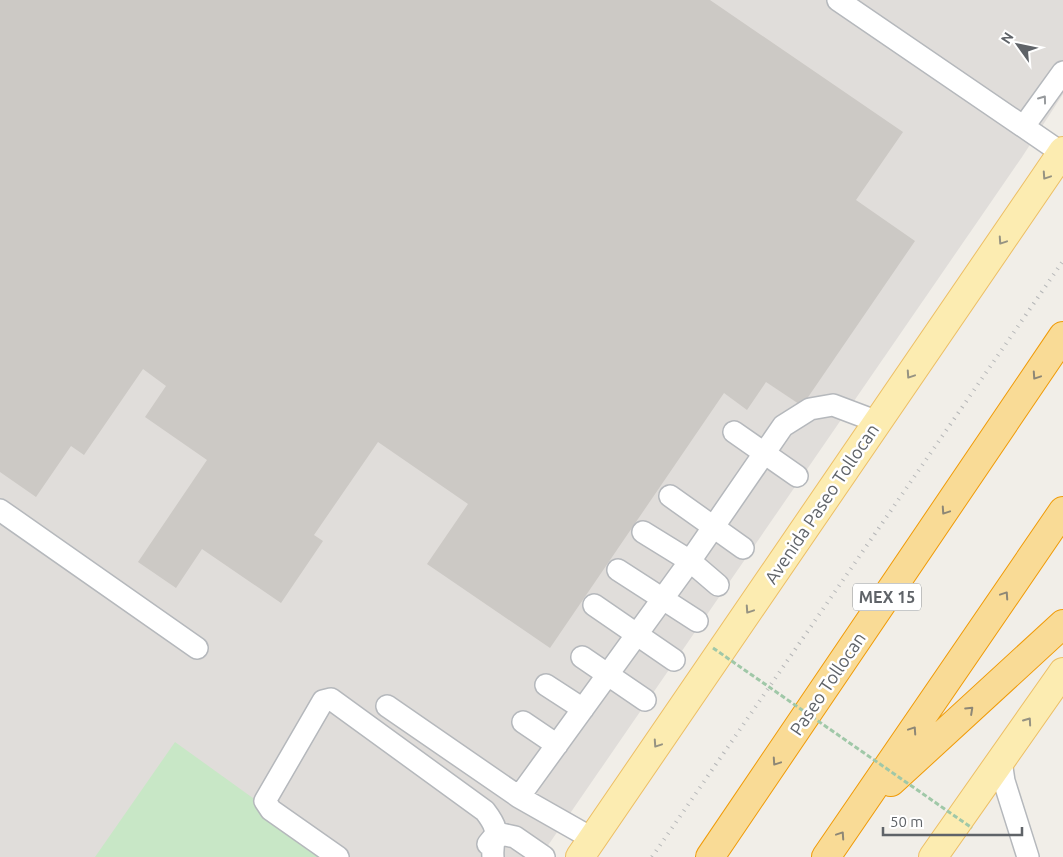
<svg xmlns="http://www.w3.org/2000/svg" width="1063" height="857" font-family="Ubuntu,sans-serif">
<rect width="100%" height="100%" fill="#f1eee8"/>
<path fill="#e0ddda" d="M0,0H1063V94L1022,157L540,857H0Z"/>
<path fill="#c8e7c6" d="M175,742L335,857H95Z"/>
<path fill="#ccc9c5" d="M0,0H710L903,132L856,200L915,241L802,406L766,382L747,410L724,393L550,648L427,564L468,504L378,442L314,535L323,541L281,603L202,549L176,588L138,562L207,460L145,417L166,386L143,369L84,455L71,446L36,497L0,472Z"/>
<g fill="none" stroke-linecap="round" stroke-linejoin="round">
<defs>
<path id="minor" d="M838,0L1062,153
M1024,126L1063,72
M734,432L797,476
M670,496L743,548
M0,510L197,648
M643,532L690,561L718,585
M618,570L697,621
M594,605L674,660
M582,657L645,700
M546,685L583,709
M387,706L519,797L593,839
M523,722L557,745
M1001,761L1004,781L1028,857
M519,797L690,561L783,426L810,409L833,405L878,422
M488,844L497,833L515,837L544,857
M338,857L271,810L265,801L323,701L331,699L485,811C504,836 491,833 493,857"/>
<path id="major" d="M580,857L1063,151
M933,857L1063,672"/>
<path id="highway" d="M891,782L1063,624
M710,857L1063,336
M826,857L1063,511"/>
</defs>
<use href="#minor" stroke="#b5b8bc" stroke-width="24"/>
<use href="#major" stroke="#edbf65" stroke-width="30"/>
<use href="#highway" stroke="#f09b08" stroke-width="30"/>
<use href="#minor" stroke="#fff" stroke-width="21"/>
<use href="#major" stroke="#fcecb1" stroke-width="28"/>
<use href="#highway" stroke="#f9db96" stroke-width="28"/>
<path stroke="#b6b7b8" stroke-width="4" stroke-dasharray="1 6" stroke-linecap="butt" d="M652,857L1063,261"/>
<path stroke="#a0c8a8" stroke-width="3" stroke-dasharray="5 2.5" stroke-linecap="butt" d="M713,648L972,828"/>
</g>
<defs><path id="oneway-chevron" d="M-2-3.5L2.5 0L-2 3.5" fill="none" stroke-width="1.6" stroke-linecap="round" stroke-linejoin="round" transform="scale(1.25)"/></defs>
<use stroke="#979a9d" href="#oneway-chevron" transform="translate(1043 99) rotate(-54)"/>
<g stroke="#969382">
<use href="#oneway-chevron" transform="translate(1046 176) rotate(124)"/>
<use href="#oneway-chevron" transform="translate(1002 241) rotate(124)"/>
<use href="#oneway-chevron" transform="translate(910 375) rotate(124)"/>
<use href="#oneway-chevron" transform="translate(749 610) rotate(124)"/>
<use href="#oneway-chevron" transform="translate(1028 721) rotate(-55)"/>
<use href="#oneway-chevron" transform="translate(657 744) rotate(124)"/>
</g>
<g stroke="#8d8776">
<use href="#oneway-chevron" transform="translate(1036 376) rotate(124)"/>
<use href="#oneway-chevron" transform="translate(945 511) rotate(124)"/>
<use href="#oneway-chevron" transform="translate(1005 595) rotate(-56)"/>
<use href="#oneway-chevron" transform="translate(970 710) rotate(-43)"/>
<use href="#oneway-chevron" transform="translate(913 730) rotate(-56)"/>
<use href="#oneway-chevron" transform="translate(776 762) rotate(124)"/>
<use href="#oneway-chevron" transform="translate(841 835) rotate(-56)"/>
</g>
<g text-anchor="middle" stroke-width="5" stroke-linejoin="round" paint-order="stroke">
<rect fill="#fff" stroke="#8f9295" stroke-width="1" x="853" y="583.5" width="68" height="27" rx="4"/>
<g font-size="16" font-weight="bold" fill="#5f6368">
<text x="887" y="603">MEX 15</text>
</g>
<g font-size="18" fill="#5f6368" stroke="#fff">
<text transform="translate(822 504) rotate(-56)" y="6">Avenida Paseo Tollocan</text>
<text transform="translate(828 684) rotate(-56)" y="6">Paseo Tollocan</text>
</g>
</g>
<g transform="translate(1018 45) rotate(303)" stroke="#ffffff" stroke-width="4" paint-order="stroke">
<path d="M0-4L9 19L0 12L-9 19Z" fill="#5f6368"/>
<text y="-8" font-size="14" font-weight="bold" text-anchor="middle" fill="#5f6368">N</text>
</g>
<path d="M883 827v8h139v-8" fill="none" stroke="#5f6368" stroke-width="2.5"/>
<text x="890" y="827" font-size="15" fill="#5f6368" stroke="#ffffff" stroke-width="4" paint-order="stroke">50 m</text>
</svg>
